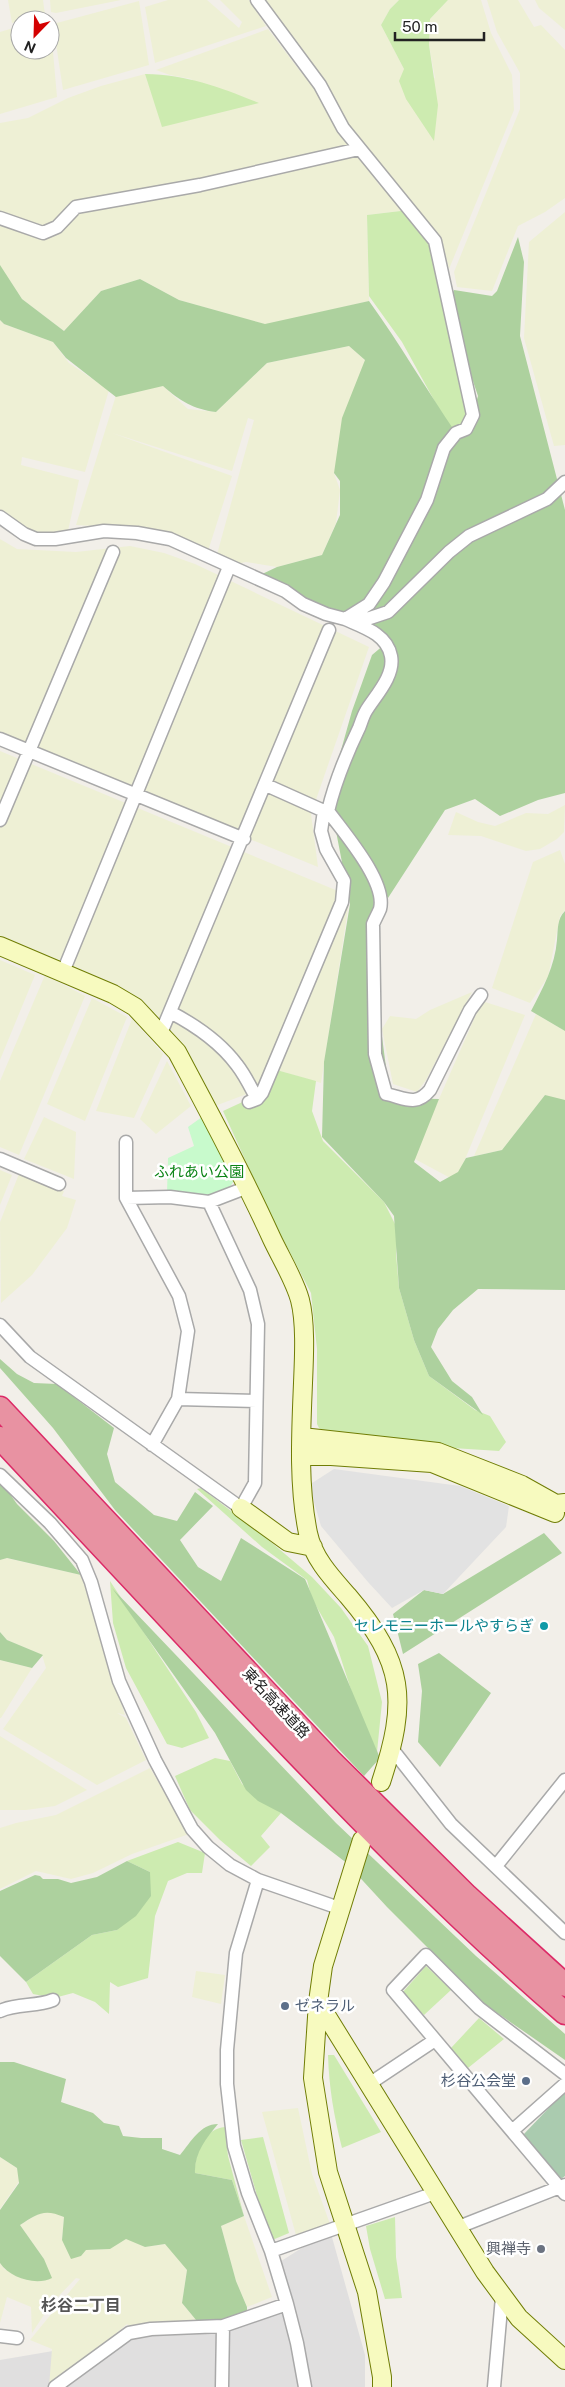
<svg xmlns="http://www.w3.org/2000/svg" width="565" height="2387" font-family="'Public Sans','Noto Sans JP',sans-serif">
<rect width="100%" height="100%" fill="#f2efe9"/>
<path fill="#e0dfdf" d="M330,2230L365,2355V2387H0V2360L288,2311L275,2265Z"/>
<path fill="#eef0d5" d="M8,0H43L45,15L12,23Z
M50,0H121L56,13L51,12Z
M168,0H207L239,28L242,22L220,0H249L266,26L155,63L145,7Z
M256,0H399L390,9L381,25L404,69L435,78L429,45L430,19L448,0H481L491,33L512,75L514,110L449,269L441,237L359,149L342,124L379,185L409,210L367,215L369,301L267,325L179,300L140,279L101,291L64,331L22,299L0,266V123L28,118L68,98L101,86L145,74L163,127L192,79L170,75L156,70L268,29L300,71L328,102Z
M487,0H518L534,27L541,25L565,50V198L545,212L518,226L492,291L457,287L454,272L520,109V73L497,32Z
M535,0H565V30L539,8Z
M139,1L149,65L63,90L53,24Z
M50,18L57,97L0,114V32L20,26V50H50V20H43Z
M565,212V445L554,446L524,338L529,242Z
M0,320L4,324L53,342L69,363L109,390L85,472L22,457L21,465L79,480L68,531L35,535L8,514L0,512Z
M349,346L365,360L334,473L340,490L336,523L322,555L277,567L246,562L231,565L216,558L254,420L248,418L232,471L112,433L232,476L208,551L111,527L76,525L117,392L163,386L188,409L216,412L267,363Z
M0,539L17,549L76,552L130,546L164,553L195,564L369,647L311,814L318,867L0,737Z
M0,751L350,896L321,1083L273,1069L265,1087L215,1106L164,1027L0,950Z
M565,805L564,832L557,839L540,849L526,851L481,836L448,835L456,812L478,822L495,826L526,813L548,814Z
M560,850L565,864V910L560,916L548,977L530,1003L492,988L533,862Z
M0,960L35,975L0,1060Z
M45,975L85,996L19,1155L0,1147V1081Z
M472,992L426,1080L417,1092L393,1084L382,1029L390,1016L416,1019L430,1010Z
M92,998L127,1017L85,1121L47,1104Z
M482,1001L525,1015L456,1181L413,1158Z
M536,1014L565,1031V1103L545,1095L502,1150L474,1156Z
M132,1019L163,1054L134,1118L96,1111Z
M167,1061L191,1106L156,1134L140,1119Z
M44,1117L76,1132L74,1179L24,1159Z
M0,1170L12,1175L0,1205Z
M19,1174L64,1191L62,1196L76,1200L67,1228L32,1275L1,1303L0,1222Z
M6,1558L81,1575L125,1715L117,1713L126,1718L146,1760L97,1785L3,1729L46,1668L42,1655L7,1640L0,1632V1560Z
M0,1660L32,1668L1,1718H0Z
M0,1736L87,1790L55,1806L26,1810H0Z
M150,1768L189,1834L132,1854L93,1873L71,1879L36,1871L0,1889V1828L16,1823L56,1815Z
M196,1971L225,1975L221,2004L192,1997Z
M298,2108L312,2174L330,2224L296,2235L262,2112Z
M0,2157L17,2168L20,2180L0,2209Z
M52,2211L64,2217L62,2240L86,2250L110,2249L122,2235L145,2247L166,2244L187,2270L182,2303L201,2326L136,2331L127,2324L54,2387H49L52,2349L30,2340L80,2279L76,2278L51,2304L32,2333L31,2307L7,2297L0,2323V2263L5,2270L44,2259L20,2225L38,2214Z
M244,2216L272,2297L247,2307L236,2281L221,2226Z"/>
<path fill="#cdebb0" d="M399,0H448L430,19L429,45L438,105L434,141L406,99L399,81L404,69L381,25L390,9Z
M145,74C189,75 219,87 259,103L162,127Z
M409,210L432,238L472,410L467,427L450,429L402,342L369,296L367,215Z
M273,1069L316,1081L312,1111L323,1141L384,1202L398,1230L396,1254L399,1288L414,1340L429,1376L475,1410L490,1416L506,1442L499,1451L406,1445L329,1435L319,1428L317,1424V1349L311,1293L268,1210L223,1111L262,1093Z
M201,1488L265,1537L312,1577L341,1608L368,1646L382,1702L377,1752L353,1696L334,1637L312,1599L307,1580L262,1547L197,1489Z
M110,1581L196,1712L209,1738L182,1748L167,1744L126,1668L113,1623Z
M215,1758L230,1761L242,1784L281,1813L261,1836L270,1847L251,1866L220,1840L190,1810L175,1776Z
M178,1842L205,1853L202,1873H187L168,1881L155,1916L148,1978L118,1987L110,1982L109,2014L95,2002L73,1993L54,1998L33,1994L26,1982L92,1935L117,1930L150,1872L127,1861Z
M426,1966L451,1990L424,2015L402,1993Z
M479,2018L504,2039L468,2068L451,2048Z
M328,2055H334L381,2132L342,2148C334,2116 329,2088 328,2055Z
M225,2127L228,2156L244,2216L232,2180L195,2173C194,2154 205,2128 225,2127Z
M263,2137L289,2233L270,2241L241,2140Z
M395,2217L396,2257L402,2298L385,2299L370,2249L366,2226Z"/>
<path fill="#add19e" d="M518,237L524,262L520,336L565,510V793L538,800L500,816L475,799L445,810L388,898L372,874L380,894L374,975L390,1098L439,1099L414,1162L440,1182L458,1172L466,1158L502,1150L545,1095L565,1100V1290L478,1289L453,1310L438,1329L431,1347L452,1381L472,1397L483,1415L429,1376L414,1340L399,1288L394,1216L384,1202L322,1137L324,1062L350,904L335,826L324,811L352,711L372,655L385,644L258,576L277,567L322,555L340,515V481L334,473L342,418L365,360L349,346L267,363L216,412C193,409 180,401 163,386L116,397L66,358L53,342L4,324L0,320V265L22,299L64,331L101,291L140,279L179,300L265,324L369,301C400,344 426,389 456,433L470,422L478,396L447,304L454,290L492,296L497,291Z
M565,911V1031L531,1011C543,988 555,966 557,940C558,929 557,919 565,911Z
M0,1359L17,1374L34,1383L57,1384L114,1428L107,1454L115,1482L154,1515L177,1521L195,1492L213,1506L180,1540L198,1567L221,1581L241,1538L305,1579L380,1758L364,1776L115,1510L53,1428L0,1368Z
M0,1480L17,1504L54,1541L81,1575L7,1558L0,1560Z
M544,1533L562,1553L403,1654L393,1614L424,1590L443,1594Z
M112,1588L336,1823L476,1956L565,2034V2060L483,2003L387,1907L352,1869L346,1858L348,1864L281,1813L258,1801L246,1790L215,1733Z
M0,1632L7,1640L43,1655L32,1668L0,1660Z
M439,1653L491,1693L440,1767L418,1742L422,1691L418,1664Z
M127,1861L150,1872L151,1896L136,1916L117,1930L92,1935L26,1982L0,1956V1891L35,1875L40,1876L43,1879H58L71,1883L97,1877Z
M0,2062H14L66,2079L61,2102L93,2113L104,2123L119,2126L123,2136L141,2138H162V2149L180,2155C191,2142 200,2124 218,2124C206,2138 194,2154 195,2173L232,2180L244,2216L221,2226L236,2281L247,2307V2318L201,2326L182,2303L187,2270L165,2244L145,2247L126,2239L110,2249L86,2250L81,2256L71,2259L62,2240L64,2217C44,2208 37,2214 20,2225L44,2259L52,2278C36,2286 10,2278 0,2263V2210L19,2183L17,2168L0,2157Z"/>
<path fill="#aacbaf" d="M565,2091V2176L561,2179L523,2135Z"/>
<path fill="#c8facc" d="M202,1117L234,1180C222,1206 190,1196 167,1193L168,1158L194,1146L188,1127Z"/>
<path fill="#e2e2e2" d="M334,1469L460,1486L509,1506L506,1527L443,1594L424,1590L392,1608L368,1582L321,1526L309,1485Z"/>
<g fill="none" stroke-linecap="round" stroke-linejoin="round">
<defs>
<path id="street" d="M257,0L320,85L343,128L435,241L473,415L466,429L456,433L444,448L427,500L384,582L369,604L345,619
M0,218L43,233L57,227L76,207L200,185L359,149
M0,517L24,534L36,539H55L104,531L137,533L170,539L285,591L303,604L326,614L345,619L370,618L388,612L449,552L469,536L547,499L565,482
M345,619C363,627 387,634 391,656C395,676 375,696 366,711C363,716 361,723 359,728C346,755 335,782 328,811C344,833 387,882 380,909C378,914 375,919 373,924L375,1054L386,1094C405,1098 416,1107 430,1090L470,1010L481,995
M0,739L244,839
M0,820L113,552
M63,972L229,567
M170,1012C195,1025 220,1042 237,1065C245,1075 251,1088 257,1099
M161,1033L329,630
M249,1102L257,1099L262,1093L342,902L344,881L326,849L321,831L324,811L266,785
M126,1142V1198
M0,1159L59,1184
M209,1202L248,1187
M0,1325L30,1357L241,1508L255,1483L258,1324L250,1290L209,1202L170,1197L126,1198L179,1296L188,1331L178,1399L152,1445
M178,1399L256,1401
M0,1475L50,1523L82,1560L91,1582L119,1681L155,1760L192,1829L208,1847L230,1865L258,1880L339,1908
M392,1749L451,1824L565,1933
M496,1866L565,1780
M258,1880L236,1953L227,2050V2084L234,2146L248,2193L271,2251L287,2304L297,2343L305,2387
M0,2011C17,2003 36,2007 53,2000
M565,2074L479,2008L426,1955L393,1990L565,2194
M369,2084L435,2040
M512,2131L565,2084
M456,2228L565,2185
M271,2251L435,2193
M0,2336L17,2338
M55,2387L129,2333L151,2329L223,2326L287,2304
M222,2387L223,2326
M494,2387L502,2297"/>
<path id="secondary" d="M0,946L113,994L135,1007L177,1052C210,1114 243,1175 272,1239C281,1258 295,1281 300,1300C306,1323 304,1359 303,1383C301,1432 298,1485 308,1533C313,1558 332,1578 348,1596C405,1663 408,1700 381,1782
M302,1437L438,1452L522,1485L556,1504L565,1503
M301,1456H331L432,1463L555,1513
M241,1508L288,1542L313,1547
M362,1840L323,1966L318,2002L313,2078L328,2172L367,2292L382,2377V2387
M318,2002L485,2272L519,2318L565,2360"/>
<path id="highway" d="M0,1408L330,1760L467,1896L565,1985
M0,1438C78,1522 157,1605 235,1689C341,1801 448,1912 565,2013"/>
</defs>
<use href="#street" stroke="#a9a9a9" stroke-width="15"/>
<use href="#secondary" stroke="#707d05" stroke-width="20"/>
<use href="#highway" stroke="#dc2a67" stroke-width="25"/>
<use href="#street" stroke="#fff" stroke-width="12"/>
<use href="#secondary" stroke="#f7fabf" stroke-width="18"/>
<use href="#highway" stroke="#e892a2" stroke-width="22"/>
</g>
<circle fill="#0f9aa8" stroke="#fff" stroke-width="2" cx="544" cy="1626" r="5"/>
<g fill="#5c6f8a" stroke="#fff" stroke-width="2">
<circle cx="285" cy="2006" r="5"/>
<circle cx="526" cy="2081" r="5"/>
</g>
<circle fill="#6b7280" stroke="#fff" stroke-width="2" cx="541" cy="2249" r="5"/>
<g text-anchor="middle" stroke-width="5" stroke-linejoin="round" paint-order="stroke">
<g font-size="15" fill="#0c8416" stroke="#fff">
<text x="199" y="1177">ふれあい公園</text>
</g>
<g font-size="15" fill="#0d838f" stroke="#fff" text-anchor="end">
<text x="534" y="1631">セレモニーホールやすらぎ</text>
</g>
<g font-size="15" fill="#222" stroke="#fff">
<text transform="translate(276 1703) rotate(47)" y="5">東名高速道路</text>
</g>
<g font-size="15" fill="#4e5e75" stroke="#fff" text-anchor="start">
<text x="295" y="2011">ゼネラル</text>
<text x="516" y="2086" text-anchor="end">杉谷公会堂</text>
</g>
<g font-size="15" fill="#5b616d" stroke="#fff" text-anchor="end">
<text x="531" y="2254">興禅寺</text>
</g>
<g font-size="16" font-weight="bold" fill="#555" stroke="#fff">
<text x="81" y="2311">杉谷二丁目</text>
</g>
</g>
<g transform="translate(35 35) rotate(203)"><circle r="24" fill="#ffffff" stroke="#a7a7a7"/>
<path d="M0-4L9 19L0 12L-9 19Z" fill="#d40000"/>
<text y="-8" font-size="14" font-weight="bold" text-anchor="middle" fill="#222222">N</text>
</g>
<path d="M395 32v8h89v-8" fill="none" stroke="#222222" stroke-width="2.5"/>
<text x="402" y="32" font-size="15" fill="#222222" stroke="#ffffff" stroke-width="4" paint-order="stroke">50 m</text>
</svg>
